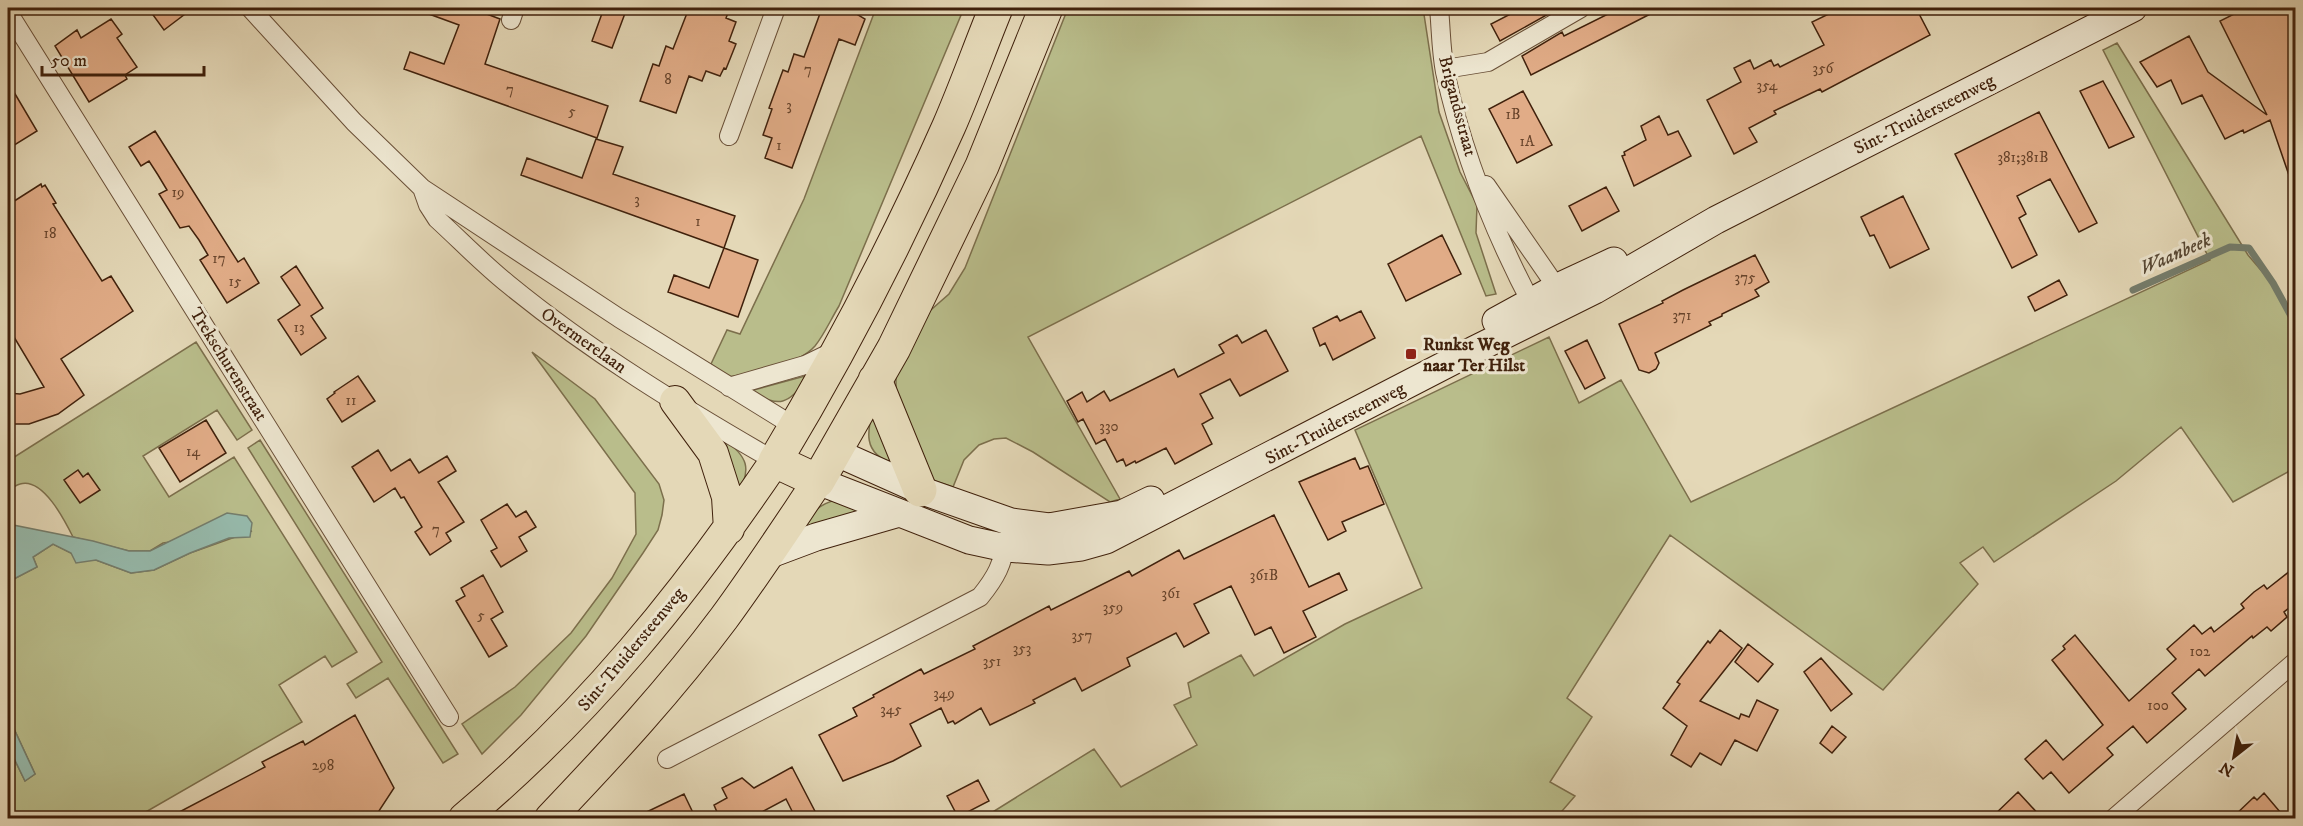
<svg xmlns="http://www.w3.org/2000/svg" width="2303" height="826" font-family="'IM FELL DW Pica',serif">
<rect width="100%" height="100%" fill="#e4d8b7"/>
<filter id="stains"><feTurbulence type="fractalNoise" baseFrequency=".00333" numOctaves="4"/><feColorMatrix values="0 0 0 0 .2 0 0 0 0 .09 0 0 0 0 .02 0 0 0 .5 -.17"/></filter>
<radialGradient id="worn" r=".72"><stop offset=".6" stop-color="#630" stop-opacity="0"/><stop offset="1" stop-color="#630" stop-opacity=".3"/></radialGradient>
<path fill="#b9bd8b" stroke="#7c6f4c" stroke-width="1.5" d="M876,8H964L839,306C831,319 824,335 815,346C797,366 753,373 728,377L711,364L727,330L740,334L804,199Z
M1068,8H1423L1439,112L1460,172L1477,205L1476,233L1496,294L1486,296L1421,136L1028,337L1120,499L1110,502L1033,452L1006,438L994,439L979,445L964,460L953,487L935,481L924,472L896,393V373L924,316L949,294L965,268Z
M2117,43L2248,255L2271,282L2295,327V468L2233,502L2181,427L2116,481L1994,562L1983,547L1960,563L1978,584L1883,690L1670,535L1567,698L1592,717L1550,782L1575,796L1556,818H983L1094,749L1121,787L1197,745L1174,705L1191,697L1188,683L1241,655L1254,676L1345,624L1422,588L1355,430L1549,337L1579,403L1621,380L1691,502L2210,260L2103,50Z
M196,342L252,430L237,440L217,410L143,456L169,497L234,457L357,652L332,667L325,656L279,685L302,722L137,817V818H8V746L25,781L35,774L8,716V582L37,567L33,557L53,544L71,553L96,560L131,573L154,570L190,553L252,531L163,543L150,551H129L73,537C65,521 43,477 20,484C16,485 11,489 8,492V461Z
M532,352L595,399L659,484L664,500L662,515L658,530L643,553L586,636L521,715L482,754L462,724L515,687L571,633L612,578L636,534L635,493Z
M805,376L808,378C787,405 781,408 750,391Z
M874,407L893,463C862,454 867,430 874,407Z
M722,438C748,456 753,469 736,497Z
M260,440L458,754L443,763L388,678L356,698L347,684L382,662L248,448Z
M836,500L873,511L806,529L805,525C813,511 820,504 836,500Z"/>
<path fill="#96baac" stroke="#747d6c" stroke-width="1.5" d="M227,513L247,516L252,523L250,537L229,538L190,553L154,570L131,573L96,560L76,563L71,553L53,544L33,557L37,567L8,582V524L93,541L129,551H150Z
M8,716L35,774L25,781L8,746Z"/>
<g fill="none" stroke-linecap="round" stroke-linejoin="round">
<path stroke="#747d6c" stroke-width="7" d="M2133,290L2230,247L2249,248L2273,283L2296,325"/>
</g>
<path fill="#e1ac87" stroke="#40210c" stroke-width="1.5" d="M148,8H193L164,30Z
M419,8H471L500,19L485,64L608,106L597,138L404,69L410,52L444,64L459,25L418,10Z
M604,8H627L612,48L592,41Z
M689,8H730L726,18L736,22L729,41L736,44L726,69L724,68L720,76L706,71L702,81L689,76L676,113L640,101L653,64L659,66L666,46L673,49Z
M822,8H860L858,15L865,19L855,45L839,39L792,168L765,158L772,138L763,135L772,109L769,108L783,70L788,72L794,54L804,57Z
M1522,8H1550L1552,12L1500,41L1491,24Z
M1620,8H1662L1531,75L1522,56L1562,32L1564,36Z
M1841,8H1916L1930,35L1822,92L1820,89L1774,111L1776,114L1749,128L1757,142L1734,154L1707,100L1741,82L1734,68L1750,60L1754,69L1771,60L1774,66L1778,64L1780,67L1824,45L1812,22Z
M2246,8H2295V187H2293L2270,120L2244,133L2243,130L2225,139L2202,95L2182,104L2171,80L2157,87L2140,62L2189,36L2208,72L2267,115L2220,21Z
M111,19L122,34L117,38L137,67L125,75L127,79L89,102L55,46L77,30L81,38Z
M2103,81L2134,137L2109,148L2080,91Z
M8,82L37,131L8,149Z
M1523,91L1552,145L1517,163L1489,109Z
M2039,112L2097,223L2079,232L2050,179L2017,196L2026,214L2019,218L2037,255L2012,268L1955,154Z
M1659,116L1668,135L1678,131L1691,156L1634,186L1622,156L1625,155L1624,152L1646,140L1641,126Z
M155,131L238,262L244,258L259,283L227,303L200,260L208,255L199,240L189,226L180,228L159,194L167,190L158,175L149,161L141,166L129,147Z
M596,139L623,147L613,174L735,216L724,248L521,175L527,158L582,178Z
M41,184L42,187L45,185L56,203L53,204L102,281L111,276L133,311L61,359L84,395L58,414L29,424H8V393L20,394L44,387L8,327V205Z
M1606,187L1619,211L1582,231L1569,206Z
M1903,196L1929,249L1890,268L1874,235L1870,236L1861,217Z
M1442,235L1461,274L1406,301L1388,264Z
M724,248L758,260L738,317L668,292L674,275L709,288Z
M1755,255L1769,282L1755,290L1759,296L1722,314V316L1709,322L1711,325L1655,353L1659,363L1656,369L1649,373L1639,370L1619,324L1663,303L1662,301L1683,290Z
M296,266L323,308L311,316L326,338L301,355L278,320L300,305L281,277Z
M2059,280L2067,295L2035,311L2028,297Z
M1361,311L1375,338L1333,360L1325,343L1320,346L1313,328L1337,316L1340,321Z
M1266,330L1288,371L1240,396L1230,379L1200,394L1213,418L1202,424L1212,444L1175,464L1166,448L1136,463L1135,461L1126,466L1123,459L1117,462L1105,439L1096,444L1083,419L1078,422L1067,401L1082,392L1087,402L1104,391L1110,401L1174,369L1178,377L1224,353L1219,345L1237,335L1242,343Z
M1587,340L1605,378L1585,389L1565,351Z
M358,376L375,401L342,422L327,399L335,393L334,392Z
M206,420L226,453L180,482L159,448Z
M378,450L391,471L410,459L419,473L447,456L456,471L438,482L464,522L446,533L451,541L430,555L415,532L422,527L404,497L401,498L395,488L374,502L352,467Z
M1355,458L1360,469L1368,466L1384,504L1342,522L1346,531L1328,540L1299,482Z
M78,470L83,477L88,473L100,490L80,503L64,480Z
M507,504L516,517L526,511L536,527L519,537L527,551L501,567L491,551L497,548L481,520Z
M1274,515L1309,587L1339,573L1347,590L1303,611L1316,637L1284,653L1271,627L1255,635L1231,586L1194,604L1209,633L1184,647L1176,633L1127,658L1130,666L1082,691L1075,678L1033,700L1035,703L990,725L981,708L955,724L953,721L948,723L941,708L910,724L921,746L893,761L843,781L819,735L857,716L853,708L874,697L873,695L921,669L924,674L975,649L973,646L1049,606L1051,610L1129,571L1132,576L1179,550L1184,559Z
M2295,567V603L2284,612L2287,617L2271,631L2267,627L2253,638L2252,636L2205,676L2199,669L2172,693L2186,709L2147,743L2133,726L2107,748L2113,755L2069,793L2051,772L2043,779L2025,759L2046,740L2063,760L2103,725L2052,660L2065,649L2063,646L2075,635L2129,701L2176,659L2167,649L2194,625L2202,634L2211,627L2214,632L2244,608L2241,604L2254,592L2264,585L2267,589Z
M483,575L503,612L491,619L507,646L489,657L456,601L465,596L461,588Z
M1720,630L1742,648L1700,701L1739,719L1741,714L1749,717L1757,700L1778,710L1757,751L1735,740L1721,765L1700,753L1691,767L1671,755L1687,726L1663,708L1680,684L1677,682L1708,641L1710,643Z
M1748,644L1773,664L1758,682L1735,662Z
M1821,658L1852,694L1831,711L1804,672Z
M355,715L394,788L377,814L368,819H166L265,767L262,762L303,741L305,745Z
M1832,726L1846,737L1832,753L1820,743Z
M792,767L819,819H796L786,799L749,819H720L714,805L727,798L722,788L742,778L754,788Z
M978,780L989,801L958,817L947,796Z
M2018,792L2043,819H1990Z
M2264,793L2286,819H2231L2254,797L2257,800Z
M684,794L696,819H632Z"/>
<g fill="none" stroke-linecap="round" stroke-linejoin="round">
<defs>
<path id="street" d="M250,8L354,122L422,188L619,318L795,427
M1439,8C1441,29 1441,51 1445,72C1463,155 1496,237 1536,312
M8,12L449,717
M511,20L515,8
M1445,69L1488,62L1581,8
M729,136L776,8
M1486,185L1562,295
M422,188L428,205L437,219C461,241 483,264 508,284C591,352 683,408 775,461
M729,387L805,365L836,350
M667,759L980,597C997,576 1002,565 1007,539
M2114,818L2296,661"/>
<path id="secondary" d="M1496,321L1558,287L1614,261
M835,452L920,490L1011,522L1049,527L1122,514L1151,500
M818,481L969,540L1006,548L1048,551L1081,547L1106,540L1474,350L1595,290L1716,220L2133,8
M768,555L816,537L899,513"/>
<path id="primary" d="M675,401L713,453L727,497L729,529
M464,818C588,714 685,594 775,461
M550,818C611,754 671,689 724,618C757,573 787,527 818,481"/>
<path id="highway" d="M996,8C980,47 966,87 949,126C898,241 840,353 775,461L818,481L894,348L982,166L1046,8
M875,380L920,490"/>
</defs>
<use href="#street" stroke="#694f37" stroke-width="20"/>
<use href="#secondary" stroke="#40210c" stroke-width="29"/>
<use href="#primary" stroke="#40210c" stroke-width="32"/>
<use href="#highway" stroke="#40210c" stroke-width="35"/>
<use href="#street" stroke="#ede6d0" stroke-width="18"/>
<use href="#secondary" stroke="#ede6d0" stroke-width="27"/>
<use href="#primary" stroke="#e4d8b7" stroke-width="30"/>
<use href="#highway" stroke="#e4d8b7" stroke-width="33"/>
</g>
<rect fill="#8f2418" stroke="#ede6d0" stroke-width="2" x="1405" y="348" width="12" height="12" rx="3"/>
<g text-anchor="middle" stroke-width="6" stroke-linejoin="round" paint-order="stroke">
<g font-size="15" fill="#68442b">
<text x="1823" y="73">356</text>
<text x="808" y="74">7</text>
<text x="668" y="84">8</text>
<text x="1767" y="90">354</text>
<text x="510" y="94">7</text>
<text x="789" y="110">3</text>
<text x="572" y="116">5</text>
<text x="1513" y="119">1B</text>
<text x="1527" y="146">1A</text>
<text x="779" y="150">1</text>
<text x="2023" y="162">381;381B</text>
<text x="178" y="197">19</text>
<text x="637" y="204">3</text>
<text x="698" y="226">1</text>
<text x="50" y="238">18</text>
<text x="219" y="263">17</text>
<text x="1745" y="282">375</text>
<text x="235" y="286">15</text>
<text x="1682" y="320">371</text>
<text x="299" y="332">13</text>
<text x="351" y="405">11</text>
<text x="1109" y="431">330</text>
<text x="193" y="456">14</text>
<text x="436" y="534">7</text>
<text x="1264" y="580">361B</text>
<text x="1171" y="598">361</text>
<text x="1113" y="612">359</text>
<text x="481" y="620">5</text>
<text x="1082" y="640">357</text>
<text x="1022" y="653">353</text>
<text x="2200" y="656">102</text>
<text x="992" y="666">351</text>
<text x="944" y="698">349</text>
<text x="2158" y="710">100</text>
<text x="891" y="714">345</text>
<text x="323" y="770">298</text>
</g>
<g font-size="18" fill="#40210c" stroke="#ede6d0">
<text transform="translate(1458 106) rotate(75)" y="6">Brigandsstraat</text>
<text transform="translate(1924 114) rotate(-27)" y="6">Sint-Truidersteenweg</text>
<text transform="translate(584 340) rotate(35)" y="6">Overmerelaan</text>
<text transform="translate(229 364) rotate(58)" y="6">Trekschurenstraat</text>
<text transform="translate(1335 423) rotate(-28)" y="6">Sint-Truidersteenweg</text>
<text transform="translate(631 649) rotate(-50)" y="6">Sint-Truidersteenweg</text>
</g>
<g font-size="18" font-weight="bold" fill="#40210c" stroke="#ede6d0" text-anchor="start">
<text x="1423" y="350">Runkst Weg<tspan x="1423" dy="21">naar Ter Hilst</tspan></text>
</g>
<g font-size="20" font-style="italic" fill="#564734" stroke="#ede6d0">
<text transform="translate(2175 253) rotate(-24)" y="7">Waanbeek</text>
</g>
</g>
<rect width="2303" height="826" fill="none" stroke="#e4d8b7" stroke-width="30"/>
<rect x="9" y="9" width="2285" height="808" fill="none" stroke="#40210c" stroke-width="3"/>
<rect x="15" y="15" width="2273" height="796" fill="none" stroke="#40210c" stroke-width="1.5"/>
<g transform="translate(2234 757) rotate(211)" stroke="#ede6d0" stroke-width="4.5" paint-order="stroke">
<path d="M0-4.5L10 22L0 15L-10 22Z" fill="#40210c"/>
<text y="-9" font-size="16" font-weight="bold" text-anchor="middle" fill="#40210c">N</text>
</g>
<path d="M42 66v9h162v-9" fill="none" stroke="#40210c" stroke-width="3"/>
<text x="51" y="66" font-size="18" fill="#40210c" stroke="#ede6d0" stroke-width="4.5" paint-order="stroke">50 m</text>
<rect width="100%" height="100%" filter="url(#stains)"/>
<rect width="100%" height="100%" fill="url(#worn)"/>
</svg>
